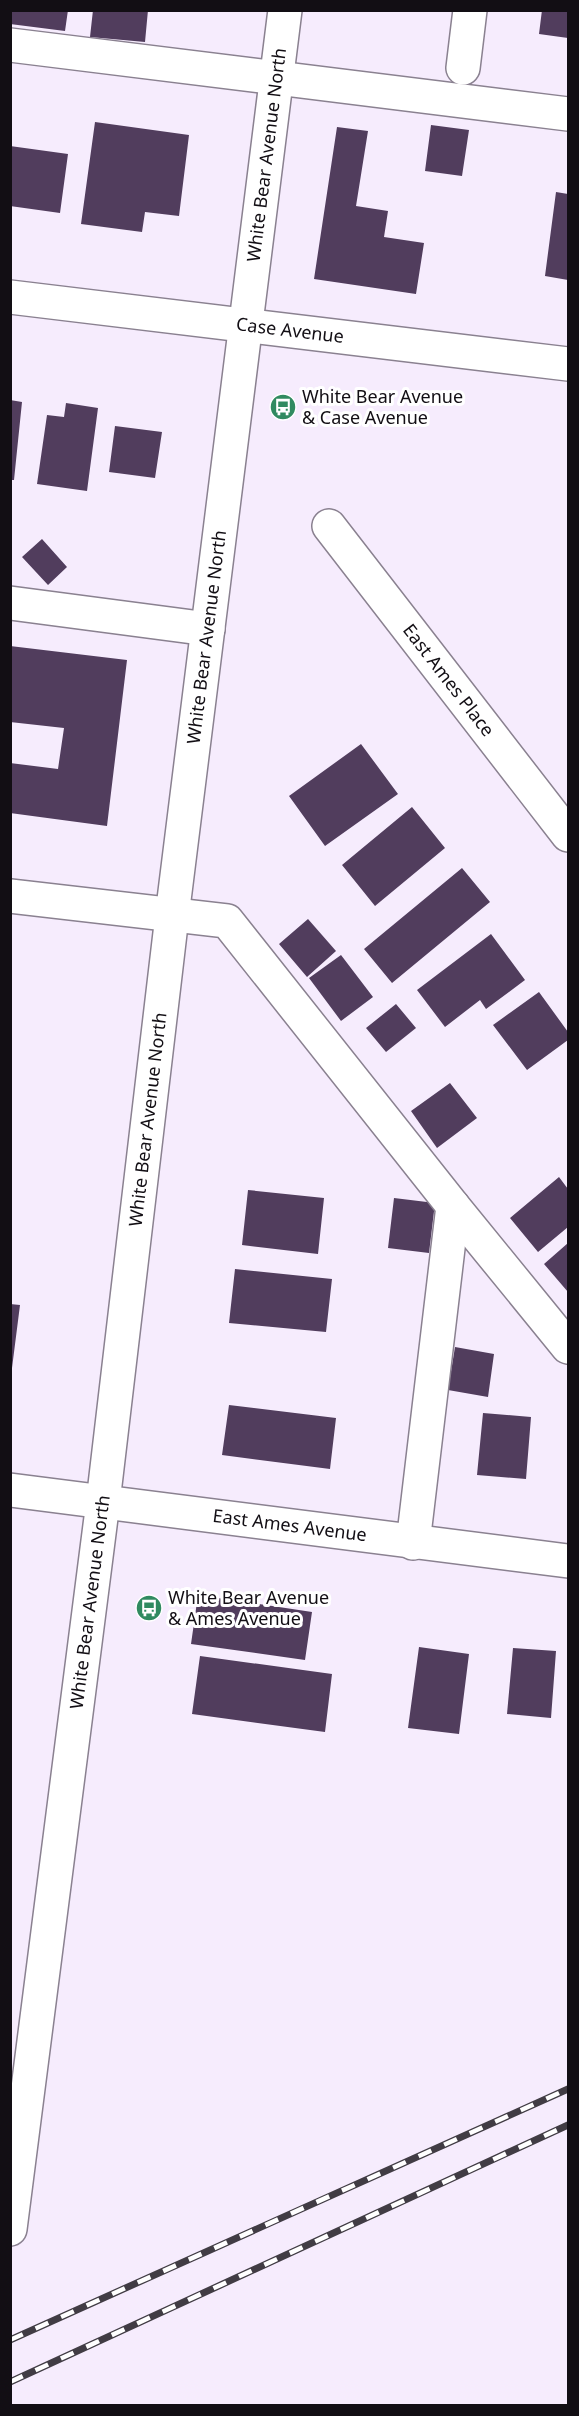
<svg xmlns="http://www.w3.org/2000/svg" width="579" height="2416" font-family="'Noto Sans',sans-serif">
<rect width="100%" height="100%" fill="#f6ecfd"/>
<path fill="#513d5d" d="M10,10H68L65,31L10,24Z
M93,10H148L145,42L90,37Z
M542,10H568V38L539,34Z
M95,122L189,135L179,216L145,212L142,232L81,224Z
M431,125L469,130L462,176L425,171Z
M337,127L368,131L356,206L388,211L384,237L424,243L416,294L314,279Z
M10,146L68,154L60,213L10,206Z
M556,192L568,194V280L545,276Z
M10,400L22,402L14,480H10Z
M66,403L98,408L87,491L37,484L47,415L64,417Z
M115,426L162,432L155,478L109,472Z
M42,539L67,567L48,585L22,557Z
M10,646L127,660L107,826L10,813V763L58,769L64,728L10,722Z
M361,744L398,794L325,846L289,796Z
M412,807L445,848L375,906L342,865Z
M462,868L490,902L392,983L364,949Z
M308,919L336,951L307,977L279,944Z
M491,934L525,980L486,1009L480,1000L445,1027L417,990Z
M341,955L373,997L341,1021L309,978Z
M539,992L568,1032V1040L527,1070L493,1025Z
M396,1004L416,1028L386,1052L366,1028Z
M450,1083L477,1118L437,1148L411,1111Z
M559,1177L568,1189V1227L538,1252L510,1218Z
M248,1190L324,1198L318,1254L242,1245Z
M394,1198L435,1203L429,1253L388,1248Z
M568,1243V1292L544,1264Z
M235,1269L332,1279L326,1332L229,1323Z
M10,1304L20,1305L12,1368H10Z
M455,1347L494,1354L488,1397L448,1390Z
M229,1405L336,1418L330,1469L222,1455Z
M483,1413L531,1417L526,1479L477,1475Z
M198,1595L312,1612L305,1660L191,1644Z
M419,1647L469,1654L459,1734L408,1728Z
M513,1648L556,1651L551,1718L507,1714Z
M200,1656L332,1674L325,1732L192,1714Z"/>
<g fill="none" stroke-linecap="round" stroke-linejoin="round">
<defs>
<g id="minor">
<path d="M10,45L568,114"/>
<path d="M463,68L470,10"/>
<path id="s1" d="M10,297L568,364"/>
<path id="s2" d="M329,526L568,835"/>
<path d="M10,603L208,629"/>
<path d="M10,896L227,921L453,1206L568,1347"/>
<path id="s3" d="M10,1490L568,1561"/>
<path d="M413,1543L453,1206"/>
</g>
<g id="major">
<path id="s4" d="M10,2229L103,1502L172,916L285,10"/>
</g>
</defs>
<use href="#minor" stroke="#8a8190" stroke-width="36"/>
<use href="#major" stroke="#8a8190" stroke-width="36"/>
<use href="#minor" stroke="#fff" stroke-width="33"/>
<use href="#major" stroke="#fff" stroke-width="33"/>
<defs>
<path id="rail" d="M10,2340L568,2089
M10,2382L568,2125"/>
</defs>
<use href="#rail" stroke="#413c44" stroke-width="7"/>
<use href="#rail" stroke="#fff" stroke-width="4.5" stroke-dasharray="14" stroke-linecap="butt"/>
</g>
<defs>
<symbol id="bus-disc" viewBox="-11 -11 22 22"><circle r="9.5" fill="#308a60" stroke="#fff"/><path d="M-5-6H5V4H4V6H2V4H-2V6H-4V4H-5ZM-3.5-4V0h7V-4ZM-3.5 1.2v1.5H-2V1.2ZM2 1.2v1.5H3.5V1.2Z" fill="#fff"/></symbol>
</defs>
<g fill-rule="evenodd">
<use href="#bus-disc" x="268" y="392" width="30" height="30"/>
<use href="#bus-disc" x="134" y="1593" width="30" height="30"/>
</g>
<g text-anchor="middle" stroke-width="6" stroke-linejoin="round" paint-order="stroke">
<g font-size="18" fill="#120e14" stroke="#fff">
<text dy="6" stroke="none"><textPath href="#s4" startOffset="2090">White Bear Avenue North</textPath></text>
<text dy="6" stroke="none"><textPath href="#s1" startOffset="282">Case Avenue</textPath></text>
<text dy="6" stroke="none"><textPath href="#s4" startOffset="1604">White Bear Avenue North</textPath></text>
<text dy="6" stroke="none"><textPath href="#s2" startOffset="195">East Ames Place</textPath></text>
<text dy="6" stroke="none"><textPath href="#s4" startOffset="1118">White Bear Avenue North</textPath></text>
<text dy="6" stroke="none"><textPath href="#s3" startOffset="282">East Ames Avenue</textPath></text>
<text dy="6" stroke="none"><textPath href="#s4" startOffset="632">White Bear Avenue North</textPath></text>
</g>
<g font-size="18" fill="#120e14" stroke="#fff" text-anchor="start">
<text x="302" y="403">White Bear Avenue<tspan x="302" dy="21">&amp; Case Avenue</tspan></text>
<text x="168" y="1604">White Bear Avenue<tspan x="168" dy="21">&amp; Ames Avenue</tspan></text>
</g>
</g>
<rect width="579" height="2416" fill="none" stroke="#120e14" stroke-width="24"/>
</svg>
